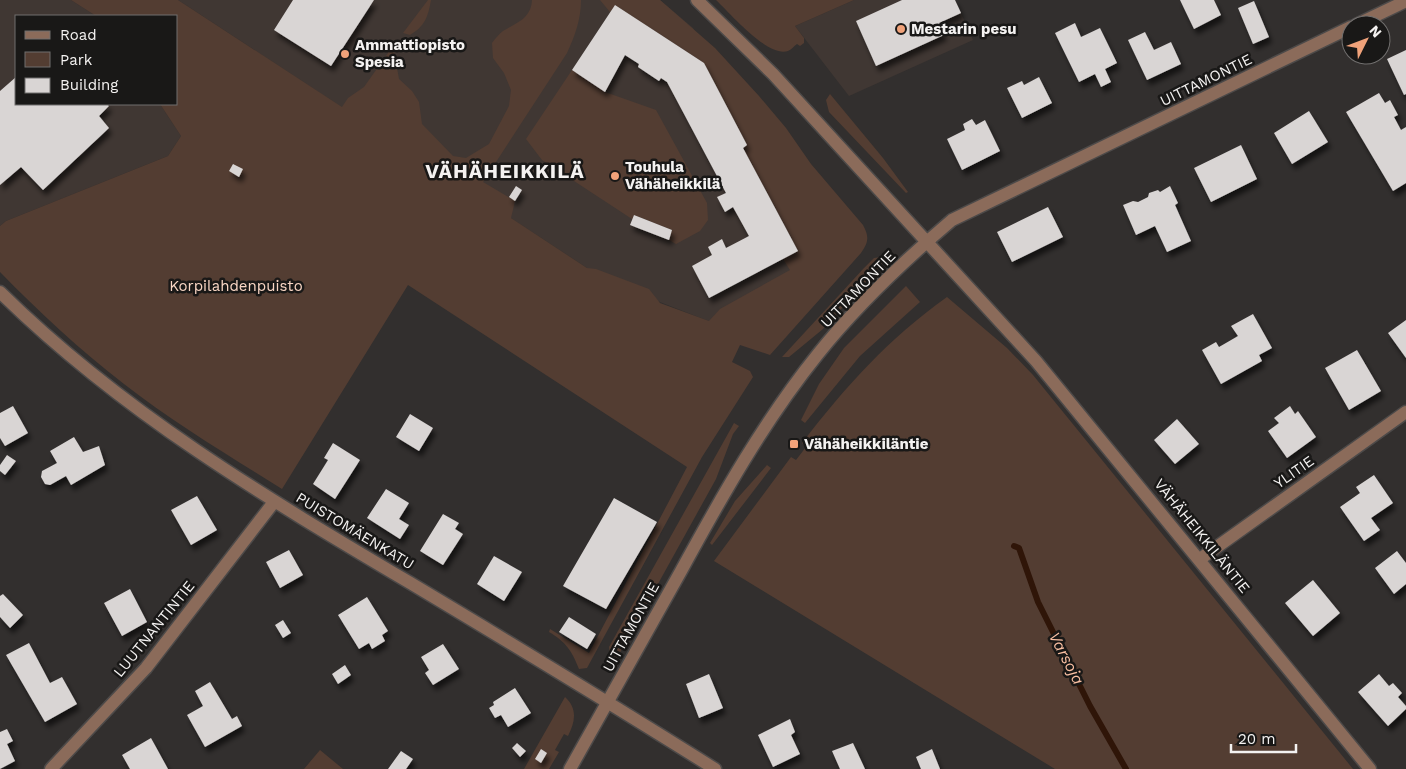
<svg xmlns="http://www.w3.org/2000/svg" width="1406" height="769" font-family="'Work Sans',sans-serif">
<defs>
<filter id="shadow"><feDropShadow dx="3" dy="5.5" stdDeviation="2.5" flood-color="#0009"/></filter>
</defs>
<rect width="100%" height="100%" fill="#322f2e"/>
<path fill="#403733" d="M0,0H71L96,16H16V104H160L181,136L168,156L6,221L0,226Z
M178,0H660L693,28L822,250L744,335L642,295L587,268Z
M854,0H955L973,40L849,96L795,26Z"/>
<path fill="#533d32" d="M71,0H178L342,107L348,98L364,87L393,46L399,79L412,91L419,102L422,124L453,156L466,158L489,144L509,106L511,90L504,73L493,58L492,43C495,39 499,34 503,31C516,23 531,19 532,0H581C581,19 575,36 567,53L483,182L515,201L511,218L587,268L596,269L649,289L660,303L709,321L720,309L790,270L783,259L798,251L743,148L747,145L704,63L615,5L610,12L600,0H660L715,48L759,96L786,128L811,164L863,225C869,236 869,242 861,253L770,355L740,345L732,362L750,371L753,377L702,457L587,668L579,669C572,651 566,642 549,632L550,629L589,653L687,467L408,285L282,489C228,455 174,423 124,384C80,350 39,312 0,272V226L6,221L168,156L181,136L160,104H176V16H96Z
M428,0H431C428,17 425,26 410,35L403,33Z
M716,0H854L795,26L804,38V43L800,46L797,44C794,46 791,50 788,51C768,58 730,13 716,0Z
M572,70L605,92L656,110L707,203L708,220L700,231L676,244L669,240L672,230L634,215L632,219L542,160L526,139Z
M830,94L883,158L908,192L906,193L829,112L826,100Z
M881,257L884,260L881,265L823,329L789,357H782L864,268L874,258Z
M906,286L920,302L860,356L805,423L801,420L819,384L844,348Z
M947,297L1007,348L1033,375L1353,769H1055L714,561L791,457L796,460L806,447L802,443C847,385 887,340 947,297Z
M734,423L739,426L733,434L716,479L617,658L610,654L609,647Z
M767,465L771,468L712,545L710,543L735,501Z
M565,697C578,709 575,722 568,736L564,734L555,750L559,752L549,769H524Z
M320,750L343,769H304Z"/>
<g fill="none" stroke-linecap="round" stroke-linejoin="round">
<path stroke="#2f1508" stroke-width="6" d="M1014,546L1019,548L1038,602L1090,706L1126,769"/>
</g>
<path fill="#d9d5d4" filter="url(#shadow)" d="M293,0H374L331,66L274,30Z
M902,0H955L961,13L939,23L944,35L876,66L856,21Z
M1180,0H1214L1221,15L1194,29Z
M1254,1L1269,37L1253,44L1238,8Z
M615,5L704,63L747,145L743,148L798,251L709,298L692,266L712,255L708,247L722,239L726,248L749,236L733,207L725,212L717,197L726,193L667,82L661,78L659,81L638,67L639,64L625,55L605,92L572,70Z
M1075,23L1081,37L1100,28L1117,63L1105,69L1111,82L1101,87L1095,74L1079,82L1055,33Z
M1145,32L1154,50L1171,42L1181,64L1147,80L1128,40Z
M1406,50V94L1404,95L1387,59Z
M16,77V104H107L109,106L99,116L109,128L43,190L21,167L0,185V91Z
M1039,77L1052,103L1022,118L1007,88L1022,81L1024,85Z
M1379,93L1385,103L1390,100L1398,115L1394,117L1401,130L1406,127V183L1393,191L1346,112Z
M1309,111L1328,142L1292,164L1274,133Z
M972,119L976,125L985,120L1000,151L962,170L947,139L965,130L963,124Z
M1241,145L1257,179L1211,202L1194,168Z
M233,164L243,169L239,177L229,171Z
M516,186L522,190L515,201L509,197Z
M1170,186L1178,203L1175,205L1191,241L1167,252L1155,226L1136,235L1123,205L1133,201L1138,202L1148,197L1149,193L1158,190L1160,192Z
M1048,207L1063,237L1012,262L997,232Z
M634,215L672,230L669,240L630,225Z
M1253,314L1272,348L1259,355L1262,361L1221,384L1202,350L1216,342L1219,347L1238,336L1231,326Z
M1406,320V358L1388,333Z
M1357,350L1381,391L1349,410L1325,368Z
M13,406L28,433L5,446L0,438V413Z
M1290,406L1295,414L1298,411L1316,437L1287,458L1268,431L1279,423L1274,418Z
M410,414L433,428L419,451L396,437Z
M1177,419L1199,444L1175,464L1154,440Z
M74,437L83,452L99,446L105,465L71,485L66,476L50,485L45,484L41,477L42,471L57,463L50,451Z
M333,443L360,460L335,499L313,484L328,460L324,458Z
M7,455L16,461L5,475L0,471V465Z
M1374,475L1393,503L1371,518L1380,530L1364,541L1340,507L1360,493L1356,487Z
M386,489L409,503L399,519L409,525L400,539L367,518Z
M197,496L217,530L191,545L171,510Z
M614,498L657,522L606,609L563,586Z
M443,514L459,523L455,529L463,534L443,565L420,551Z
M289,550L303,575L280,588L266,562Z
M1397,551L1406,563V584L1394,594L1375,568Z
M494,556L522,572L504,601L477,584Z
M1313,580L1340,613L1313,636L1285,603Z
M130,589L147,622L122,636L104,603Z
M3,594L23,615L10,628L0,617V596Z
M367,597L388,631L382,635L385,641L372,649L369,643L359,649L338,615Z
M569,617L596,634L587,649L559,632Z
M283,620L291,633L283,638L275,625Z
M29,643L50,683L62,677L77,704L45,722L6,655Z
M443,644L459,669L433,685L425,673L429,670L421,657Z
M345,665L351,675L338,684L332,674Z
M709,674L723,708L699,718L686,684Z
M1379,674L1389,686L1393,683L1402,693L1398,697L1406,706V709L1388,726L1358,692Z
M210,682L232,719L237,716L242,726L205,747L187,715L203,706L195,691Z
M515,688L531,713L508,727L501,715L495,718L489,708L494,705L493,702Z
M790,719L795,732L791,735L800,754L773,767L758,735Z
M7,729L13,741L7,744L15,761L0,769V732Z
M151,738L168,769H130L122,755Z
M517,743L526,751L520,757L512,748Z
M853,743L865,769H840L832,751Z
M541,749L547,753L541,763L535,759Z
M932,749L940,769H921L916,757Z
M401,751L413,759L406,769H388Z"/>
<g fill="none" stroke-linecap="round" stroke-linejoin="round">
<defs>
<path id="minor" d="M697,0L773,74L1036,361L1370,769
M1356,25L1406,1
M0,292C123,413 265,497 412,584C514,645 615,706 715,769
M1200,559L1406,412
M51,769L146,668L274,502
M570,769C607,703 644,637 681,571C722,496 764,421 818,354C857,305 905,260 952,220L1351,27"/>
</defs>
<use href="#minor" stroke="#4d4a49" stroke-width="15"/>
<use href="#minor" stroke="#8b6b5a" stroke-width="12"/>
</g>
<g fill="#f0a27a" stroke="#191817" stroke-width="2">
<circle cx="901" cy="29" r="5"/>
<circle cx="345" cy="54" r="5"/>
<circle cx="615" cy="176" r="5"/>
<rect x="789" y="439" width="10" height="10" rx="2.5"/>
</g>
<g text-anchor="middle" stroke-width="5" stroke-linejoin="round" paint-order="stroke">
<g font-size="15" font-weight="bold" fill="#f4f2f1" stroke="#191817" text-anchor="start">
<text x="911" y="34">Mestarin pesu</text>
<text x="355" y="50">Ammattiopisto<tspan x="355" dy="17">Spesia</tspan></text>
<text x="625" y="172">Touhula<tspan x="625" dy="17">Vähäheikkilä</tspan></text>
<text x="804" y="449">Vähäheikkiläntie</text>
</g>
<g font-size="15" fill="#f4f2f1" stroke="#191817">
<text transform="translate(1206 80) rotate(-26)" y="5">UITTAMONTIE</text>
<text transform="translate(858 289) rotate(-46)" y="5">UITTAMONTIE</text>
<text transform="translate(1294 472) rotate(-35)" y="5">YLITIE</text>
<text transform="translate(355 531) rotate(31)" y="5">PUISTOMÄENKATU</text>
<text transform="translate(1202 536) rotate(51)" y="5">VÄHÄHEIKKILÄNTIE</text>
<text transform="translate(631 627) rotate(-61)" y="5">UITTAMONTIE</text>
<text transform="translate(154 629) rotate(-51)" y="5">LUUTNANTINTIE</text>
</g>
<g font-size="15" fill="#f9d6c4" stroke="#191817">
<text x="236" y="291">Korpilahdenpuisto</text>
</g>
<g font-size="16" font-style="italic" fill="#f9bfa2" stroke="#191817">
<text transform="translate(1067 658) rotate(62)" y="6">Varsoja</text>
</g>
<g font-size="20" font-weight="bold" letter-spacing="1" fill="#f4f2f1" stroke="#191817">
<text x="505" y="178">VÄHÄHEIKKILÄ</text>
</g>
</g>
<rect x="15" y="15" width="162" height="90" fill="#191817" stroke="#716f6e"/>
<rect x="25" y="31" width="25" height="8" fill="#8b6b5a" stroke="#716f6e"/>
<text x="60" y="40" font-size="15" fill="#f4f2f1">Road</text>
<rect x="25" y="52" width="25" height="15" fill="#533d32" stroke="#716f6e"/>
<text x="60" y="65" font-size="15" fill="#f4f2f1">Park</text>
<rect x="25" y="78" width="25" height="15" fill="#d9d5d4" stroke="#716f6e"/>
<text x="60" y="90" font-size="15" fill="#f4f2f1">Building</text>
<g transform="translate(1366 40) rotate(48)"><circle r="24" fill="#191817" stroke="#716f6e"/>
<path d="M0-4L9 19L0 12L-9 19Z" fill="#f0a27a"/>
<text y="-8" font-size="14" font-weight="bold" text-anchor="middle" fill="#f4f2f1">N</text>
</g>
<path d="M1231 744v8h65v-8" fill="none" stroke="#f4f2f1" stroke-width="2.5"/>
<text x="1238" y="744" font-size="15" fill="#f4f2f1" stroke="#191817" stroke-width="4" paint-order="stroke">20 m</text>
</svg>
